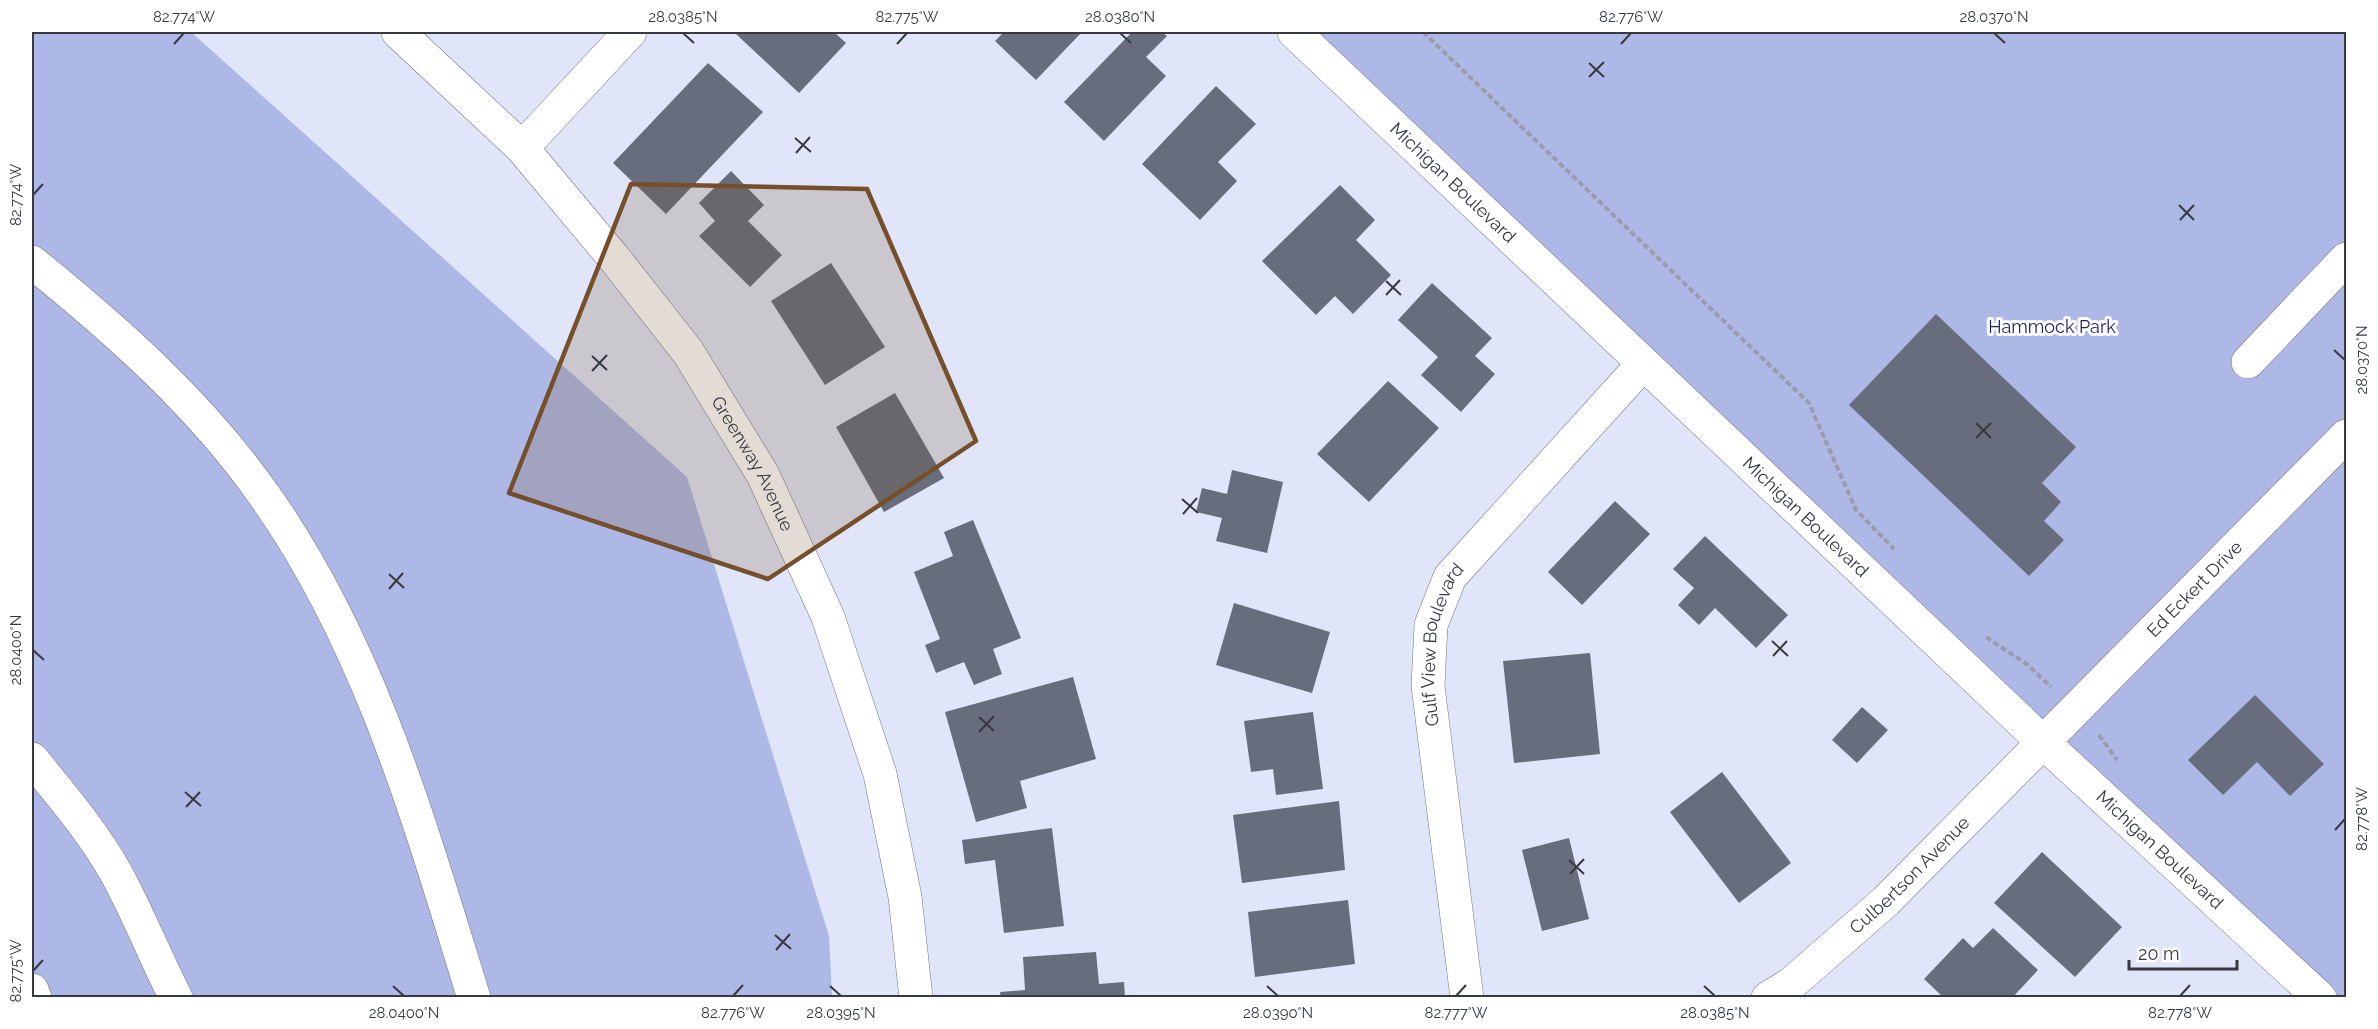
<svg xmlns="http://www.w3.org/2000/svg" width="2378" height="1029" font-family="Raleway,sans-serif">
<rect width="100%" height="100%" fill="#e0e5f9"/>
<path fill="#adb8e7" d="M32,32H191L687,477L829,936L832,997H32Z
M1309,32H2346V997H2333Z"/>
<path fill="#686d7e" d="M738,32H834L846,43L799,93L736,34Z
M1004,32H1082L1036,80L995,41Z
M1132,32H1162L1167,36L1146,57L1166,76L1104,141L1064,102Z
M708,63L763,112L666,214L613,163Z
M1216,86L1256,124L1218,162L1237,181L1200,220L1142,164Z
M731,171L764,205L748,221L782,255L750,287L699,236L715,221L699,203Z
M1340,185L1375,220L1356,240L1391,275L1353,314L1335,296L1316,315L1262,261Z
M831,263L885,347L825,385L771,301Z
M1432,283L1492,338L1475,356L1495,374L1461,412L1421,375L1438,357L1398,320Z
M1936,314L2076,447L2042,483L2061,502L2044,521L2064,540L2029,576L1849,405Z
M1388,381L1439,428L1369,502L1317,454Z
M895,393L944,478L884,512L836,427Z
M1232,470L1283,482L1267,553L1216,541L1222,518L1196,512L1202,488L1227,494Z
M1615,501L1650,534L1582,605L1548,572Z
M973,520L1021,638L993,649L1002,674L974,685L964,662L936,673L925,645L940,639L914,572L953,556L944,532Z
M1705,536L1788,615L1756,648L1715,608L1699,625L1678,605L1694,588L1673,569Z
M1234,603L1330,632L1312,693L1216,665Z
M1590,653L1600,754L1514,763L1503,661Z
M1073,677L1096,759L1020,781L1027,808L976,822L945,712Z
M2255,695L2324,764L2290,796L2257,762L2223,795L2188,760Z
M1862,707L1888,730L1857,763L1832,740Z
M1313,712L1323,789L1276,795L1273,769L1251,772L1244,721Z
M1722,772L1791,863L1739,903L1670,812Z
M1339,801L1345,870L1242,883L1233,815Z
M1052,828L1064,926L1004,933L995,860L965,864L962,840Z
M1569,838L1589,919L1542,931L1522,850Z
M2042,852L2122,927L2075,977L1994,903Z
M1348,900L1355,964L1255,977L1248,912Z
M1993,928L2038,970L2012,998H1944L1924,979L1963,938L1973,948Z
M1096,952L1099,984L1124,982L1125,998H1001L1000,992L1025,990L1023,957Z"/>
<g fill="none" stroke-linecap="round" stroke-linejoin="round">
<defs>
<g id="minor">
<path id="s1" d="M398,32L522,148L614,258L688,352L763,475L828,617L880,774L905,897L916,998"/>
<path id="s2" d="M1294,32L2045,744L2320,998"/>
<path d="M522,148L630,32"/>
<path d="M32,262C117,331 200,404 264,495C370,644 420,824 474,998"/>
<path d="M2248,362L2346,259"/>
<path d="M32,759C62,796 93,832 116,873C138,913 155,957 176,998"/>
<path d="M32,990L35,998"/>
<path id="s3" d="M1467,998L1428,686L1431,625L1450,577L1643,364"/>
<path id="s4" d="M1768,998L1791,984L1886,901L2346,436"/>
</g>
</defs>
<use href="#minor" stroke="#707485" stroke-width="34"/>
<path stroke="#989cab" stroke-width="4" stroke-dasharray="6 3" stroke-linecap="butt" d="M1423,32L1809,403L1856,510L1894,549
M1986,637L2028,665L2051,687
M2099,735L2117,760"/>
<use href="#minor" stroke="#fff" stroke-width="33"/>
</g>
<path fill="#744f2a" fill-opacity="0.2" stroke="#744f2a" stroke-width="4.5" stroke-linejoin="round" d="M631,184L867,189L976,441L768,579L509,493Z"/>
<path fill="none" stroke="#373941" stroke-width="2" d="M683,33L694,43M1120,33L1131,43M1994,33L2005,43M174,44L184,33M897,44L907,33M1621,44L1631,33M1589,63L1604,77M1589,77L1604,62M795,138L811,152M796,153L810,137M33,195L43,184M2179,205L2194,220M2180,220L2194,205M1386,281L1401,295M1386,295L1400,280M2334,350L2345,360M592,356L607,370M592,371L607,355M1976,423L1991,438M1976,438L1991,423M1182,499L1198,513M1183,514L1197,498M389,574L404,588M389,589L403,573M1772,641L1788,656M33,650L44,660M1773,656L1787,641M979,717L994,731M979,732L994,716M185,792L201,806M186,807L200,792M2335,830L2345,819M1569,860L1584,874M1570,874L1584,859M775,935L791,949M776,950L790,934M33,971L43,960M393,986L404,996M830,986L841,996M1267,986L1278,996M1704,986L1715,996M733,996L743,985M1456,996L1466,985M2180,996L2190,985"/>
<g text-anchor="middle" stroke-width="6" stroke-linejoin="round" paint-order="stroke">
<g font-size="18" fill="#373941" stroke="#fff">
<text dy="6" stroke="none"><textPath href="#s2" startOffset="219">Michigan Boulevard</textPath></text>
<text dy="6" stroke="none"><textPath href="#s1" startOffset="562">Greenway Avenue</textPath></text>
<text dy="6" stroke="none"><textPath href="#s2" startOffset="705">Michigan Boulevard</textPath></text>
<text dy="6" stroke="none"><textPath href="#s4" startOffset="592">Ed Eckert Drive</textPath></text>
<text dy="6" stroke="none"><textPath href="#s3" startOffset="358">Gulf View Boulevard</textPath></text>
<text dy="6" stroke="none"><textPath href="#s2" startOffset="1191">Michigan Boulevard</textPath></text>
<text dy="6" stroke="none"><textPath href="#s4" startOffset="188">Culbertson Avenue</textPath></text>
</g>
<g font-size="18" fill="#20236c" stroke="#fff">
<text x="2052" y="333">Hammock Park</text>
</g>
</g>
<rect width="2378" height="1029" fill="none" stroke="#ffffff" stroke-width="66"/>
<path d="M2129 960v9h108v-9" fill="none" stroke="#373941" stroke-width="3"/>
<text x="2138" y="960" font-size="18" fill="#373941" stroke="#ffffff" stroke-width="4.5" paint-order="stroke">20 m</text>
<rect x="33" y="33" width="2312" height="963" fill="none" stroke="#373941" stroke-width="2"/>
<g font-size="15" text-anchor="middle" fill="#373941">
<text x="184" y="22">82.774°W</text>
<text x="683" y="22">28.0385°N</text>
<text x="907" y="22">82.775°W</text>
<text x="1120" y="22">28.0380°N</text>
<text x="1631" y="22">82.776°W</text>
<text x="1994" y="22">28.0370°N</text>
<text transform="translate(16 195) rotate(-90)" y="5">82.774°W</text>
<text transform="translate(2362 360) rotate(-90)" y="5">28.0370°N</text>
<text transform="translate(16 650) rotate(-90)" y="5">28.0400°N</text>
<text transform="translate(2362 819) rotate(-90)" y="5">82.778°W</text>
<text transform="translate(16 971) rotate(-90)" y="5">82.775°W</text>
<text x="404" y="1018">28.0400°N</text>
<text x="733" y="1018">82.776°W</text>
<text x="841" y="1018">28.0395°N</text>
<text x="1278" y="1018">28.0390°N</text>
<text x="1456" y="1018">82.777°W</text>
<text x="1715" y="1018">28.0385°N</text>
<text x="2180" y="1018">82.778°W</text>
</g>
</svg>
